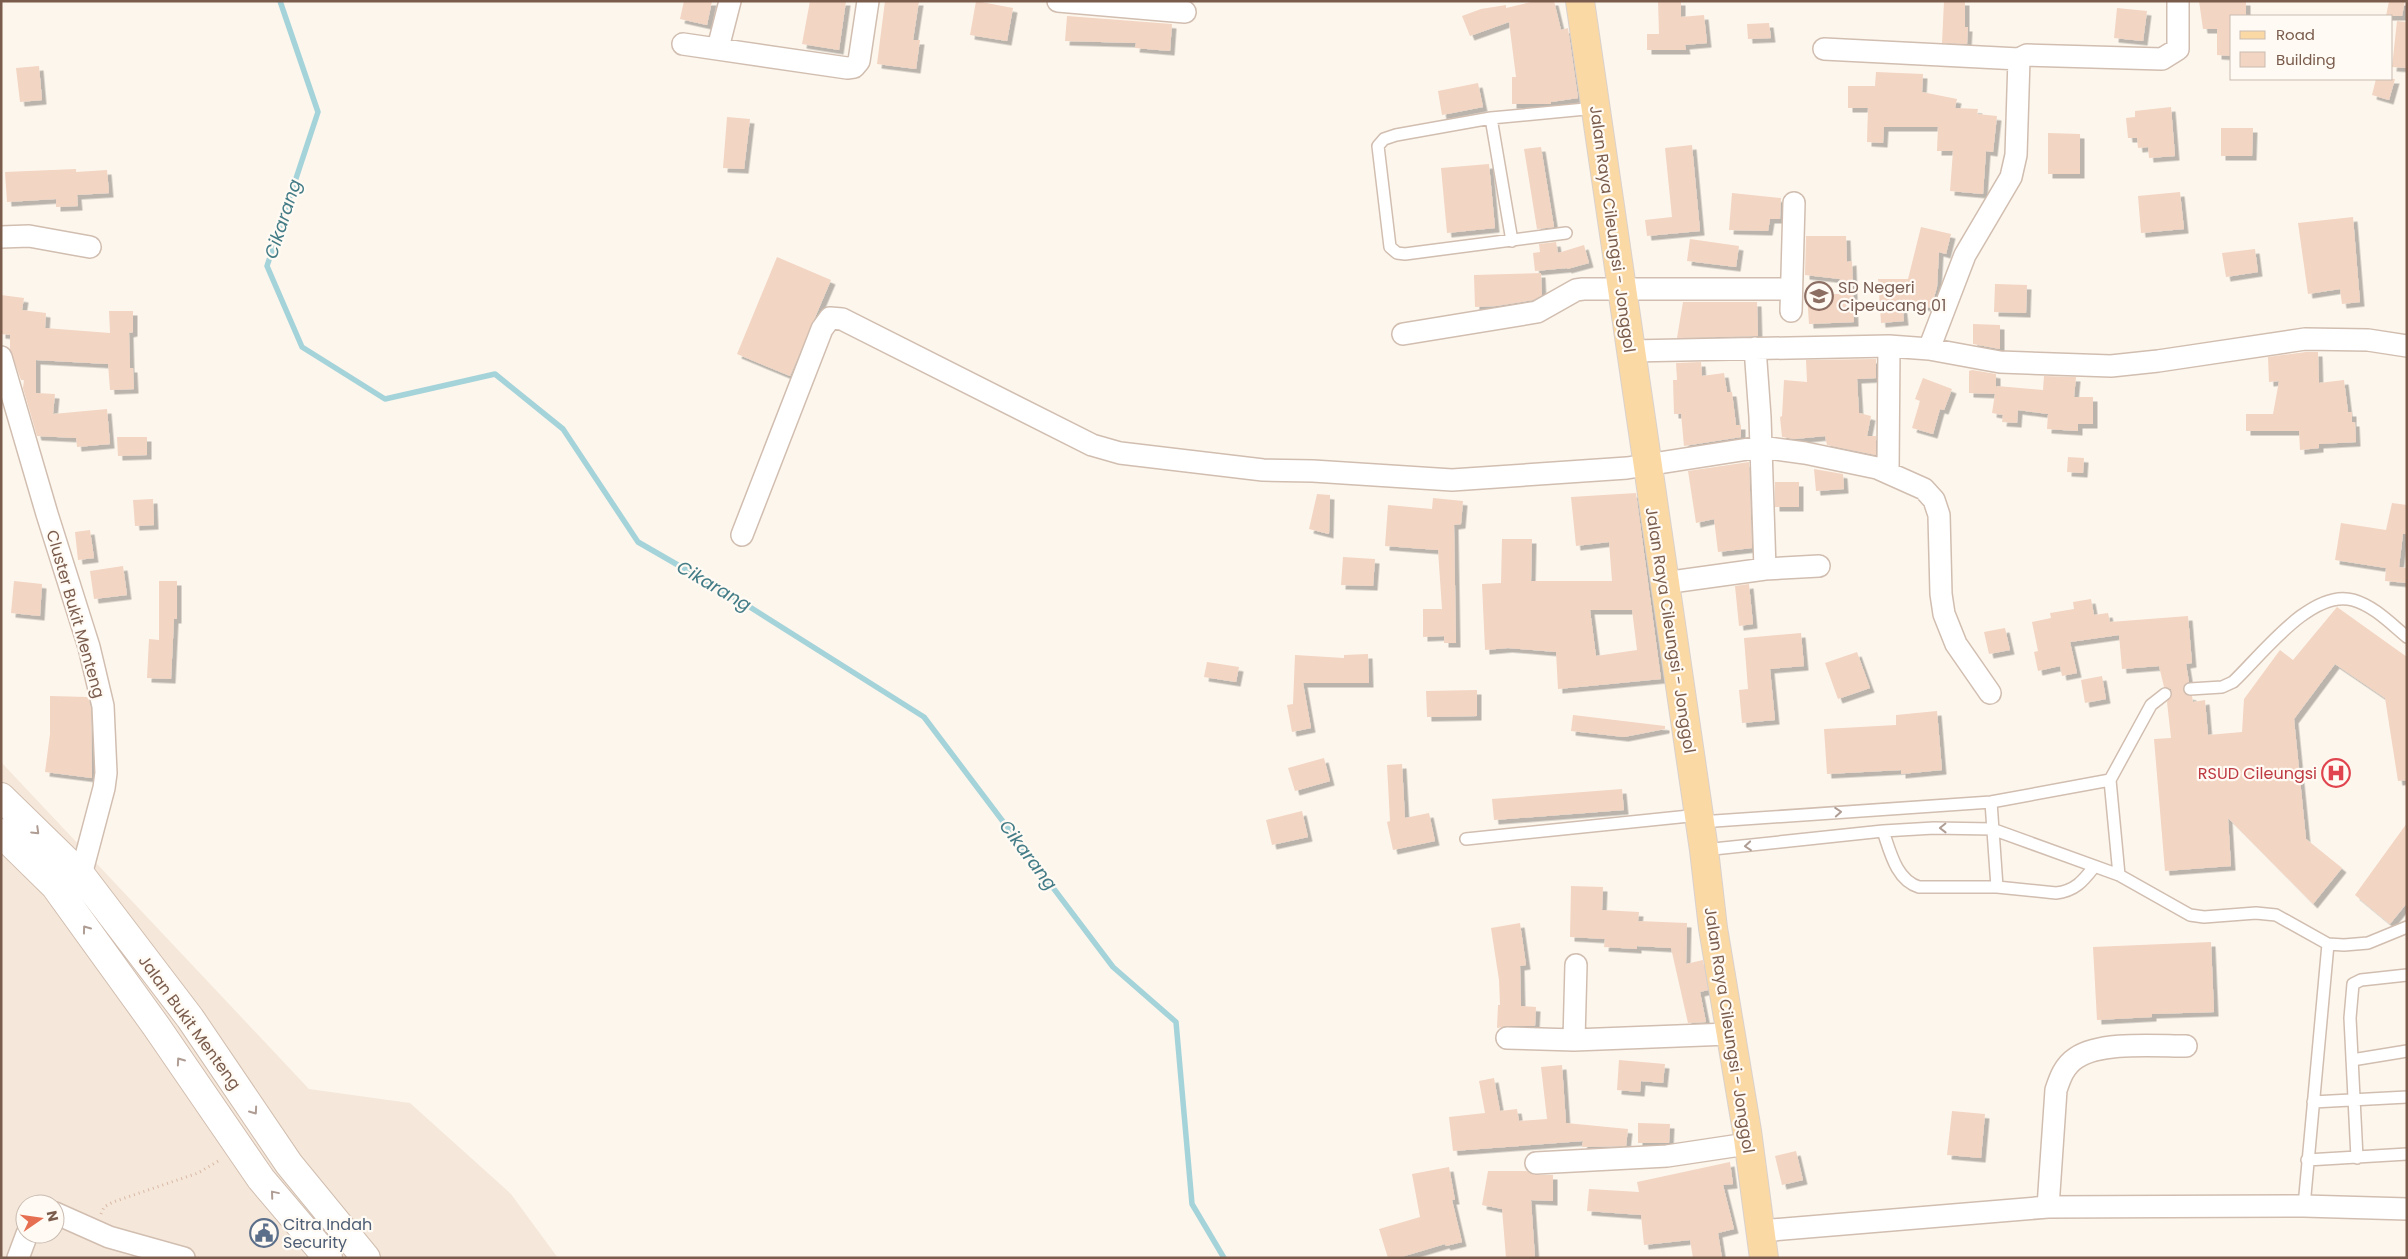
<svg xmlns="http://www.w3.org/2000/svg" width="2408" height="1259" font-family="Poppins,sans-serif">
<defs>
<filter id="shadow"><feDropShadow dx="4.5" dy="4.5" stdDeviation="0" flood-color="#0004"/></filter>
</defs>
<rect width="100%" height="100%" fill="#fdf6ec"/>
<path fill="#f5e8da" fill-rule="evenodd" d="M1,762L309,1089L410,1103L511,1194L558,1258H1ZM25,1204H55V1234H25Z"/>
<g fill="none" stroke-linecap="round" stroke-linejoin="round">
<path stroke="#a5d3da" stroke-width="5.5" d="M280,1L318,112L267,266L302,347L385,399L495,374L563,429L638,542L742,602L924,717L1113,967L1176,1022L1192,1204L1224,1258"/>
</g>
<path fill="#f3d5c3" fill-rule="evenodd" filter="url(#shadow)" d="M684,1H712L707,25L680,19Z
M810,1H846L839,50L802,44Z
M885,1H919L913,40H920L916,69L877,64Z
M976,1L1013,8L1007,41L970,35Z
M1535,1H1554L1561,30L1568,28L1578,98L1551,102V104H1512V77H1516L1509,22L1470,36L1462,16L1481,9L1506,5V8Z
M1658,1H1681V17L1704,15L1707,43L1685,45L1686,50H1647V34H1659Z
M1944,1H1965V27H1968L1967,44L1942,43Z
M2199,1H2246V16H2232V56L2217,55V29H2203Z
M2389,1H2405L2402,16H2386Z
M2117,8L2147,11L2143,41L2114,38Z
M1067,16L1172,24L1170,51L1135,48L1136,43L1065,41Z
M2397,21L2407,22V68L2392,67Z
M1769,23L1771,38L1748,39L1747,24Z
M39,66L42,100L20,102L16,68Z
M1876,72L1923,74L1922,92L1957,99L1955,108L1978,109L1977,114L1997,116L1993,152L1986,151L1983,194L1950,191L1953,151H1937L1938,127H1884L1883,143L1867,142L1868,108H1848V86H1875Z
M2376,79H2395L2389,100L2372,95Z
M1478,83L1483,107L1442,115L1438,91Z
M2171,107L2175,156L2149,158L2148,147L2138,148L2137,138H2128L2126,118L2135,117V111Z
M727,117L750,119L744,169L723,168Z
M2221,128H2253L2252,156H2221Z
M2048,133L2080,134V174H2048Z
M1692,145L1700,231L1647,236L1645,220L1672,217L1665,148Z
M1541,147L1554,227L1537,229L1524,149Z
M1489,164L1495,228L1447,233L1441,168Z
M76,169V172L107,170L109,193L77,195L78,206L56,207V199L7,202L5,172Z
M2180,192L2184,229L2141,233L2138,196Z
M1732,193L1781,198L1780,219H1770L1768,231L1729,230Z
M2353,217L2360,302L2342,304L2340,289L2308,294L2298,223Z
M1921,227L1951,234L1946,254L1939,252L1937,287L1931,308L1902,301L1904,321L1881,323L1878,279H1908Z
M1806,236H1846L1847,262L1852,261L1854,322L1809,324L1807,294H1839L1840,279L1805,275Z
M1690,239L1739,246L1736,267L1687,261Z
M1556,242L1558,253L1584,245L1589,263L1567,269V268L1535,271L1533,253L1540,252L1539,244Z
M2255,249L2258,272L2226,277L2222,253Z
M777,257L831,280L790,376L737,354Z
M1541,273L1542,295L1533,300L1496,306L1475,307L1474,275Z
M1995,284L2027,285L2026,313L1994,312Z
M1,295L24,298L22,310L46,313L45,328L110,333L109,311H133V332L129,333L130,368H133L134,389L110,390L108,364L36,360V393L55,394L53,414L107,409L110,444L77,447L76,438L37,436L23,388L24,380H21L10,349V335L1,334Z
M1683,302H1757L1758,336L1677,338Z
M1973,324L2000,325V349L1973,344Z
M2306,352H2318L2319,383L2344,380L2348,412H2352V422H2355L2356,442L2319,444V448L2300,450L2299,431H2246V414H2273L2279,381L2269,382L2268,357Z
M1876,359V378L1857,379L1859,413L1871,416L1867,436H1876V455L1827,445L1825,436L1795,439L1782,437L1780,417L1782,416L1784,380L1807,382L1806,360Z
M1701,362L1702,376L1724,373L1727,392H1732L1736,425H1741V437L1684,446L1681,414H1674L1673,380H1677L1676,363Z
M1972,370L1996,374V388L1997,386L2043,390L2044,376L2076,377L2074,397H2093V424H2078V431L2047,429L2048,414L2018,410L2017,423L2002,422L2003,415L1992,413L1995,394L1969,393V371Z
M1923,378L1952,389L1944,410L1940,409L1933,434L1912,428L1920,401L1915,399Z
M117,437H147V455L118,456Z
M2068,457L2084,458L2083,473L2067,472Z
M1749,462L1752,548L1718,552L1714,519L1696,523L1688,471Z
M1814,469L1843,474L1844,489L1816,491Z
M1775,482H1799V507H1775Z
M1636,493L1661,679L1558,689L1556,652L1508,648L1485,650L1482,584L1501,583L1502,539H1532L1531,581H1612L1609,542L1576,546L1571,497ZM1590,610H1632L1637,650L1596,656Z
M1317,494L1330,495L1329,534L1309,529Z
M1433,498L1463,501L1461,524L1454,525L1456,643H1444V636L1423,637V609H1442L1438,550L1385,546L1388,505L1432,509Z
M153,499L154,525L135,526L133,500Z
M2392,503L2407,505V534H2403L2399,567L2407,568V583L2385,581L2386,568L2335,560L2341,523L2386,530Z
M90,530L94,558L78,560L75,532Z
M1343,557L1375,559L1373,586L1341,585Z
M123,566L127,595L94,599L90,571Z
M14,581L42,584L40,616L11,613Z
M159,581H177V619H174L171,679L147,678L149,639L159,640Z
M1749,584L1753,624L1739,626L1735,586Z
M2091,599L2094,615L2108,613L2110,622L2188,616L2192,663L2186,664L2189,682L2184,685L2183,690L2186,695L2192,696L2193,702L2205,700L2208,735L2242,732L2244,699L2280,650L2293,660L2337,607L2407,657V780L2398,781L2385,698L2335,664L2294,719L2306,839L2342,868L2313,904L2228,818L2231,866L2165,871L2154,739L2171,738L2167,702L2172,693L2171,689L2164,687L2159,666L2122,669L2119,635L2070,642L2077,673L2062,676L2060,666L2038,671L2034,652L2038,651L2032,622L2051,618L2050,613L2074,609L2073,602Z
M2005,628L2010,650L1989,654L1984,632Z
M1801,633L1804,666L1770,669L1775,720L1742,723L1739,690L1748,689L1744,638Z
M1857,652L1870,688L1838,699L1825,663Z
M1368,654L1369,683H1303L1311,728L1292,732L1287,705L1293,704L1295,655L1344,658V655Z
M1207,662L1239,667L1236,682L1204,677Z
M2102,676L2106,699L2085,703L2081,680Z
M1477,690V716L1427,717L1426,691Z
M50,696L88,697L91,708L92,778L45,772L50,734Z
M1937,711L1942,770L1901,774V770L1827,774L1824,729L1896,725V715Z
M1573,715L1665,726V729L1624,737L1571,731Z
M1324,758L1330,781L1295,791L1288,768Z
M1402,764L1405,818L1429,813L1435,841L1393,850L1387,822L1390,821L1387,765Z
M1622,789L1624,810L1494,820L1492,799Z
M1302,811L1308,837L1272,845L1266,820Z
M2407,823V903L2390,924L2355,895Z
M1571,886L1603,887L1602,910L1639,912L1638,921L1687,923L1686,964L1703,960L1708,990L1700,992L1706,1022L1688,1023L1671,948L1637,946V949L1604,947L1605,939L1570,937Z
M1520,923L1526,965L1520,966L1521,1006L1536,1007L1535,1026H1507L1497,1028L1498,1005H1500L1499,980L1491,928Z
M2211,942L2214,1012L2152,1014V1017L2097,1020L2093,947Z
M1619,1060L1665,1064L1663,1083L1641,1081L1640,1092L1617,1090Z
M1562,1065L1566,1123L1628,1129L1626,1146L1582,1147L1583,1141L1453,1151L1449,1117L1485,1113L1479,1081L1494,1078L1500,1111L1517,1109L1519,1121L1547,1119L1541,1067Z
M1952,1111L1985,1114L1981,1158L1947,1155Z
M1638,1123L1670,1124L1669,1143H1638Z
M1796,1151L1803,1180L1782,1185L1775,1156Z
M1730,1162L1733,1184L1723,1185L1734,1229L1718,1233L1722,1258H1693L1690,1240L1644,1245L1641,1215L1587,1211L1589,1189L1639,1192L1637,1182Z
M1449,1167L1455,1200H1452L1462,1242L1446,1246L1445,1244L1398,1258H1388L1379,1229L1420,1217L1412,1174Z
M1488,1171H1526L1536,1175H1553V1201L1531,1200L1535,1258H1506L1502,1209L1482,1205Z"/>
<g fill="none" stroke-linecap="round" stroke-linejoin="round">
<defs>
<path id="service" d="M1491,118L1512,241
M1566,233L1405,254L1397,253L1390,247L1378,146L1384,139L1396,135L1491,118L1596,108
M2190,689L2222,687L2233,682C2260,657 2311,588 2353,600C2374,606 2390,623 2407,637
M2110,780L2151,705L2165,694
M1991,802L1997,887
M1700,822L1991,802L2110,780L2119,875
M1883,831C1890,851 1896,880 1919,887H1997L2056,893C2075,891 2083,881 2094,867
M1466,839L1699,815
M1704,850L1883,831L1934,828L1992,829L2119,875L2190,915L2204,917L2256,913L2276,915L2328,944L2344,945L2368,943L2407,927
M2352,1060L2407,1051
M2313,1102L2407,1097
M2357,1158L2350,1018L2353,984L2361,980L2407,975
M2307,1160L2407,1154
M2304,1206L2328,944"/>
<path id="minor" d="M1058,1L1185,12
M683,44L847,68L854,67L859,61L868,1
M718,48L730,1
M1824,49L2019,59
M1,237L29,236L90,247
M1791,311L1794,203
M1403,334L1537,312L1576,290L1583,289H1790
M1755,348L1760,417L1765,569
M1929,349L1965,255L2011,177L2016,155L2019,59L2027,55L2162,59L2178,49V1
M1631,351L1889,346L1929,349L2000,362L2111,366L2158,361L2305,339L2368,340L2407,346
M1,357L47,514L89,647L103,706L106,773L104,788L81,875
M1888,472L1889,346
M742,535L822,329L830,318L842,319L1092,445L1120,453L1263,470L1313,471L1452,480L1627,468L1761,447L1805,453L1877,468L1924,489L1934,500L1939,515L1941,594L1944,614L1956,644L1990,693
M1664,583L1765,569L1819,566
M1507,1038L1574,1040L1729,1034
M1574,1040L1576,965
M1536,1163L1667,1156L1747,1144
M2048,1207L2056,1090C2060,1078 2064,1066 2076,1058C2101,1041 2156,1046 2186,1046
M55,1213L109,1237L184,1258
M1761,1231L2048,1207L2304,1206L2407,1209
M18,1258L27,1234"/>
<path id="tertiary" d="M1,797L81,875L190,1018L289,1164L366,1258
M1,833L55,886L156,1026L261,1179L328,1258"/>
<path id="primary" d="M1580,1L1704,850L1713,928L1747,1131L1764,1258"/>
</defs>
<use href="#service" stroke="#d1beb0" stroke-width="14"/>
<use href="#minor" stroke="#d1beb0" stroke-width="24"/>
<use href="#tertiary" stroke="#d1beb0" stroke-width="30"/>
<use href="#primary" stroke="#dad1cd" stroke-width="30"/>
<path stroke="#d9b8a5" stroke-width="3" stroke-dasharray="1 4" stroke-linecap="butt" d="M101,1214L104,1207L113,1202L198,1173L220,1160"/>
<use href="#service" stroke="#fff" stroke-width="11"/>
<use href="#minor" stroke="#fff" stroke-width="21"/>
<use href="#tertiary" stroke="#fff" stroke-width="28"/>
<use href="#primary" stroke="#fbd9a5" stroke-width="28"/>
</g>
<defs><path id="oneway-chevron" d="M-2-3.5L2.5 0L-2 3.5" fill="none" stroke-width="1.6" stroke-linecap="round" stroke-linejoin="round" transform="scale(1.25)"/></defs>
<g stroke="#af9d94">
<use href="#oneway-chevron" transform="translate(1838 812) rotate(-4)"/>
<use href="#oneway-chevron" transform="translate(1943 828) rotate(179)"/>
<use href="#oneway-chevron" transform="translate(36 831) rotate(44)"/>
<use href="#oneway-chevron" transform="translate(1748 846) rotate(175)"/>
<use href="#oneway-chevron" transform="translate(86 929) rotate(-126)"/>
<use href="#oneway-chevron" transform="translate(180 1061) rotate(-125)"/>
<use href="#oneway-chevron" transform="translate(254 1111) rotate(55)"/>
<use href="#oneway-chevron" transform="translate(274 1194) rotate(-130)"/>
</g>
<defs>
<symbol id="school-ring" viewBox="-11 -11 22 22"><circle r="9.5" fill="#fffaf3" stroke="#8d6e63" stroke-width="1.5"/><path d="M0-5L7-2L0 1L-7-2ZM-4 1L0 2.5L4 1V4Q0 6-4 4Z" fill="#8d6e63"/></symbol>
<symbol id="hospital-ring" viewBox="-11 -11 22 22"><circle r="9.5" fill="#fffaf3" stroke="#e0444e" stroke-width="1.5"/><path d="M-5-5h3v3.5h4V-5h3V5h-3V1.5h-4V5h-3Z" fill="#e0444e"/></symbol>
<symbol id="civic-ring" viewBox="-11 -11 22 22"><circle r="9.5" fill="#fffaf3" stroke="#5c6f8a" stroke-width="1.5"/><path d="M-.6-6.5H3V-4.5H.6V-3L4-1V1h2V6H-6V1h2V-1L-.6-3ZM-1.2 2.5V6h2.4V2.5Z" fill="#5c6f8a"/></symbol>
</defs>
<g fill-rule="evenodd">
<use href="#school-ring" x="1803" y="280" width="32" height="32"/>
<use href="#hospital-ring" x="2320" y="757" width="32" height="32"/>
<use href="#civic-ring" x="248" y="1217" width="32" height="32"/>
</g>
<g text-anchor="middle" stroke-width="4.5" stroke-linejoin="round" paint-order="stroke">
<g font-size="16" fill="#7a5c4d" stroke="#fffaf3">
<text transform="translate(1613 229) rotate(82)" y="6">Jalan Raya Cileungsi - Jonggol</text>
<text transform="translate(76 614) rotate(74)" y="6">Cluster Bukit Menteng</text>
<text transform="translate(1671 630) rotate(81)" y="6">Jalan Raya Cileungsi - Jonggol</text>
<text transform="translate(190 1022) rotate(54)" y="6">Jalan Bukit Menteng</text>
<text transform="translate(1730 1030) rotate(81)" y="6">Jalan Raya Cileungsi - Jonggol</text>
</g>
<g font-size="16" fill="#785e54" stroke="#fffaf3" text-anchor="start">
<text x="1838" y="293">SD Negeri<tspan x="1838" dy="18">Cipeucang 01</tspan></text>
</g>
<g font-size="16" fill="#be3a42" stroke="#fffaf3" text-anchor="end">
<text x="2317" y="779">RSUD Cileungsi</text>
</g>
<g font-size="16" fill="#4e5e75" stroke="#fffaf3" text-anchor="start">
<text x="283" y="1230">Citra Indah<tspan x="283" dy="18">Security</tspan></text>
</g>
<g font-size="18" font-style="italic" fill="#437c86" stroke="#fffaf3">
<text transform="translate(283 219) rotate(-72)" y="6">Cikarang</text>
<text transform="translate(714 586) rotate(30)" y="6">Cikarang</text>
<text transform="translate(1028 855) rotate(53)" y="6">Cikarang</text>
</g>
</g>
<rect width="2408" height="1259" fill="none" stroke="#7a5c4d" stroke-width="5"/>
<rect x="2230" y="15" width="162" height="65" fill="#fffaf3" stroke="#cabbb1"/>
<rect x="2240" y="31" width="25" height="8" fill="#fbd9a5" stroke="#cabbb1"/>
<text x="2276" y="40" font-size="15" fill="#7a5c4d">Road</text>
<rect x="2240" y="52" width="25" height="15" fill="#f3d5c3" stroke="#cabbb1"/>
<text x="2276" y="65" font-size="15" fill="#7a5c4d">Building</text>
<g transform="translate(40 1219) rotate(77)"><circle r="24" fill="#fffaf3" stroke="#cabbb1"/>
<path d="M0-4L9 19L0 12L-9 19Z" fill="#e76f51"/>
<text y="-8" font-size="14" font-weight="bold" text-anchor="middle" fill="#7a5c4d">N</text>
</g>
</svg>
